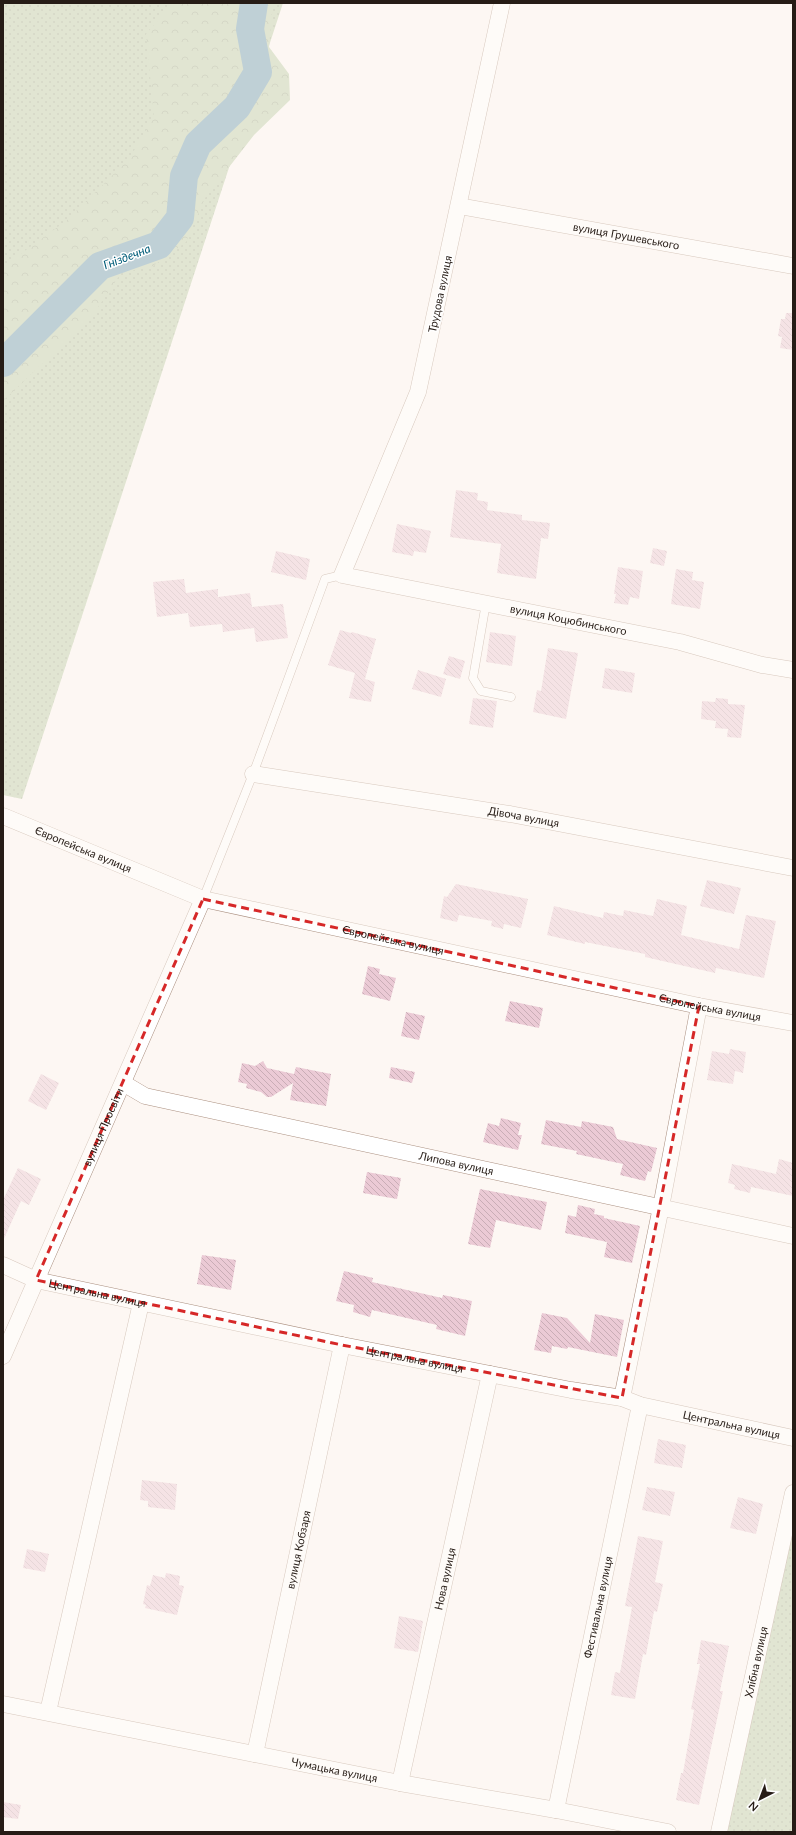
<svg xmlns="http://www.w3.org/2000/svg" width="796" height="1835" font-family="Lato,sans-serif">
<defs>
<pattern id="grass-dots" width="8" height="8" patternUnits="userSpaceOnUse"><rect width="8" height="8" fill="#bfceaa"/><path d="M2 2h.1M6 6h.1" fill="none" stroke="#a4b092" stroke-width="1.8" stroke-linecap="round"/></pattern>
<pattern id="forest-crowns" width="20" height="18" patternUnits="userSpaceOnUse"><rect width="20" height="18" fill="#bfceaa"/><path d="M2 6a3 3 0 1 1 6 0M12 15a3 3 0 1 1 6 0" fill="none" stroke="#a4b092"/></pattern>
<pattern id="building-back-hatch" width="6" height="6" patternUnits="userSpaceOnUse"><rect width="6" height="6" fill="#ebcad5"/><path d="M-1 5l2 2M0 0l6 6M5-1l2 2" fill="none" stroke="#c9adb6"/></pattern>
</defs>
<rect width="100%" height="100%" fill="#fdf7f3"/>
<path fill="url(#grass-dots)" d="M3,3H283L22,799L3,795Z
M793,1493V1832H719Z"/>
<path fill="url(#forest-crowns)" d="M173,3H273L269,47L289,74L290,100L254,135L205,198L186,242L153,266L121,273L92,316L3,401V268L8,263L66,221L129,159L154,117L146,34Z"/>
<g fill="none" stroke-linecap="round" stroke-linejoin="round">
<path stroke="#74a0b4" stroke-width="28" d="M3,363L100,266L159,245L180,218L184,176L198,144L237,107L258,72L250,29L254,3"/>
</g>
<path fill="url(#building-back-hatch)" d="M786,313H793V350L780,348L782,337L778,336L781,319H785Z
M456,490L478,493L477,500L488,502L487,510L522,515V520L550,523L548,539L541,538L536,579L497,573L501,544L450,537Z
M397,524L431,531L426,553L414,551L413,556L392,552Z
M653,548L667,551L664,566L650,563Z
M276,551L310,559L306,580L271,572Z
M618,567L643,571L639,599L630,597L628,605L614,603L616,594H614Z
M676,569L693,572L692,580L704,582L700,609L671,604Z
M184,579L186,593L218,589V597L250,593L252,607L283,604L288,638L256,642L254,628L223,632L222,624L190,627L188,613L157,617L153,582Z
M340,630L351,633L352,632L376,639L365,679L375,682L371,702L349,698L355,673L328,665Z
M490,632L516,636L512,666L486,662Z
M548,648L578,653L566,719L533,712L537,690L541,691Z
M449,656L465,661L460,679L443,674Z
M605,668L635,673L632,693L602,688Z
M418,670L446,679L441,697L412,689Z
M473,698L497,701L493,728L469,724Z
M716,698L728,699V704L745,705L741,738L727,737L728,729L715,728L716,721L701,719L702,701L715,702Z
M707,880L741,888L734,914L700,906Z
M456,884L528,899L521,928L504,924L503,929L491,926L492,921L459,915L457,922L440,918L444,896L447,897Z
M657,899L687,906L681,935L739,949L746,915L776,921L764,978L716,968L715,973L645,957V954L585,942V944L547,935L554,906L603,918L604,912L623,916L624,910L653,916Z
M368,966L380,969L379,974L396,978L390,1001L362,994Z
M510,1001L543,1008L539,1028L505,1021Z
M406,1012L425,1016L419,1040L401,1036Z
M730,1049L746,1052L743,1073L735,1071L733,1084L707,1080L712,1051L729,1054Z
M263,1061L267,1068L294,1074L296,1067L331,1074L326,1106L290,1100L293,1083L271,1097H267L261,1092L246,1088L247,1084L238,1082L242,1063L255,1066Z
M391,1067L415,1072L412,1083L389,1078Z
M41,1074L59,1083L46,1110L28,1101Z
M501,1118L521,1123L518,1135H522L518,1150L483,1142L488,1123L499,1126Z
M546,1120L581,1127L582,1121L613,1127L617,1139L657,1148L651,1172L648,1171L645,1181L620,1175L623,1164L576,1154L577,1151L541,1144Z
M779,1159L793,1163V1196L751,1187L750,1193L734,1189L735,1185L728,1183L732,1164L776,1174Z
M18,1168L41,1179L29,1205L21,1201L3,1241V1200Z
M367,1172L401,1178L397,1199L363,1193Z
M480,1189L547,1202L541,1230L496,1220L490,1248L468,1244Z
M578,1205L595,1209L594,1214L604,1216V1218L640,1226L632,1263L604,1257L607,1242L565,1233L568,1215L576,1217Z
M202,1255L236,1260L231,1290L197,1284Z
M344,1271L373,1278L372,1282L442,1298L443,1295L472,1301L465,1336L436,1329L437,1325L372,1310L370,1317L353,1312L354,1305L336,1301Z
M542,1313L567,1318L590,1343L595,1314L624,1320L617,1357L568,1347L567,1349L552,1346L551,1353L534,1350Z
M658,1439L686,1445L682,1468L654,1463Z
M142,1480L177,1484L175,1510L148,1507V1501L140,1500Z
M647,1487L675,1492L670,1516L642,1510Z
M738,1497L763,1504L756,1534L730,1528Z
M638,1536L663,1541L655,1582L663,1584L657,1612L654,1611L646,1655L643,1654L635,1699L611,1695L615,1672L620,1673L632,1607L625,1606Z
M27,1549L49,1554L45,1572L23,1568Z
M166,1573L180,1576L179,1585L184,1586L177,1615L145,1608L146,1605L143,1604L147,1585L150,1586L153,1575L165,1578Z
M399,1616L423,1621L418,1652L394,1648Z
M701,1640L729,1646L720,1691H723L699,1805L676,1800L681,1773H683L694,1710L691,1709L700,1664H697Z
M3,1802L21,1805L18,1819L3,1817Z"/>
<g fill="none" stroke-linecap="round" stroke-linejoin="round">
<defs>
<path id="service" d="M486,603L473,678L481,691L511,697
M203,899L253,774L325,579L342,575"/>
<g id="minor">
<path id="s1" d="M502,3L418,392L342,575L680,642L762,665L793,670"/>
<path id="s2" d="M459,206L793,266"/>
<path id="s3" d="M253,774L510,814L793,868"/>
<path id="s4" d="M3,816L203,899L699,1006L793,1023"/>
<path id="s5" d="M123,1083L145,1096L793,1236"/>
<path id="s6" d="M3,1265L36,1280L342,1345L571,1390L622,1398L640,1405L793,1438"/>
<path id="s7" d="M3,1356L203,899"/>
<path d="M622,1398L661,1207L699,1006"/>
<path id="s8" d="M3,1704L400,1783L556,1810L668,1832"/>
<path d="M48,1712L141,1303"/>
<path id="s9" d="M255,1754L342,1345"/>
<path id="s10" d="M400,1783L490,1374"/>
<path id="s11" d="M556,1810L640,1405"/>
<path id="s12" d="M719,1832L793,1493"/>
</g>
</defs>
<use href="#service" stroke="#ab9080" stroke-width="9"/>
<use href="#minor" stroke="#ab9080" stroke-width="17"/>
<use href="#service" stroke="#fff" stroke-width="8"/>
<use href="#minor" stroke="#fff" stroke-width="16"/>
</g>
<path d="M0 0H796V1835H0ZM203,899L699,1006L622,1398L342,1345L36,1280Z" fill="#fdf7f3" fill-opacity=".55" fill-rule="evenodd"/>
<path fill="none" stroke="#d62828" stroke-width="3" stroke-dasharray="8 5" stroke-linejoin="round" d="M203,899L699,1006L622,1398L342,1345L36,1280Z"/>
<g text-anchor="middle" stroke-width="3" stroke-linejoin="round" paint-order="stroke">
<g font-size="11" fill="#261c16" stroke="#fff">
<text dy="4" stroke="none"><textPath href="#s2" startOffset="170">вулиця Грушевського</textPath></text>
<text transform="translate(440 294) rotate(-78)" y="4">Трудова вулиця</text>
<text dy="4" stroke="none"><textPath href="#s1" startOffset="827">вулиця Коцюбинського</textPath></text>
<text dy="4" stroke="none"><textPath href="#s3" startOffset="274">Дівоча вулиця</textPath></text>
<text dy="4" stroke="none"><textPath href="#s4" startOffset="87">Європейська вулиця</textPath></text>
<text dy="4" stroke="none"><textPath href="#s4" startOffset="411">Європейська вулиця</textPath></text>
<text dy="4" stroke="none"><textPath href="#s4" startOffset="735">Європейська вулиця</textPath></text>
<text dy="4" stroke="none"><textPath href="#s7" startOffset="250">вулиця Просвіти</textPath></text>
<text dy="4" stroke="none"><textPath href="#s5" startOffset="344">Липова вулиця</textPath></text>
<text dy="4" stroke="none"><textPath href="#s6" startOffset="99">Центральна вулиця</textPath></text>
<text dy="4" stroke="none"><textPath href="#s6" startOffset="423">Центральна вулиця</textPath></text>
<text dy="4" stroke="none"><textPath href="#s6" startOffset="747">Центральна вулиця</textPath></text>
<text dy="4" stroke="none"><textPath href="#s9" startOffset="209">вулиця Кобзаря</textPath></text>
<text dy="4" stroke="none"><textPath href="#s10" startOffset="209">Нова вулиця</textPath></text>
<text dy="4" stroke="none"><textPath href="#s11" startOffset="207">Фестивальна вулиця</textPath></text>
<text dy="4" stroke="none"><textPath href="#s12" startOffset="174">Хлібна вулиця</textPath></text>
<text dy="4" stroke="none"><textPath href="#s8" startOffset="338">Чумацька вулиця</textPath></text>
</g>
<g font-size="12" font-style="italic" fill="#005d79" stroke="#fff">
<text transform="translate(127 257) rotate(-21)" y="4">Гніздечна</text>
</g>
</g>
<rect width="796" height="1835" fill="none" stroke="#261c16" stroke-width="8"/>
<g transform="translate(760 1799) rotate(222)" stroke="#ffffff" stroke-width="3" paint-order="stroke">
<path d="M0-3L7 15L0 10L-7 15Z" fill="#261c16"/>
<text y="-6" font-size="11" font-weight="bold" text-anchor="middle" fill="#261c16">N</text>
</g>
</svg>
